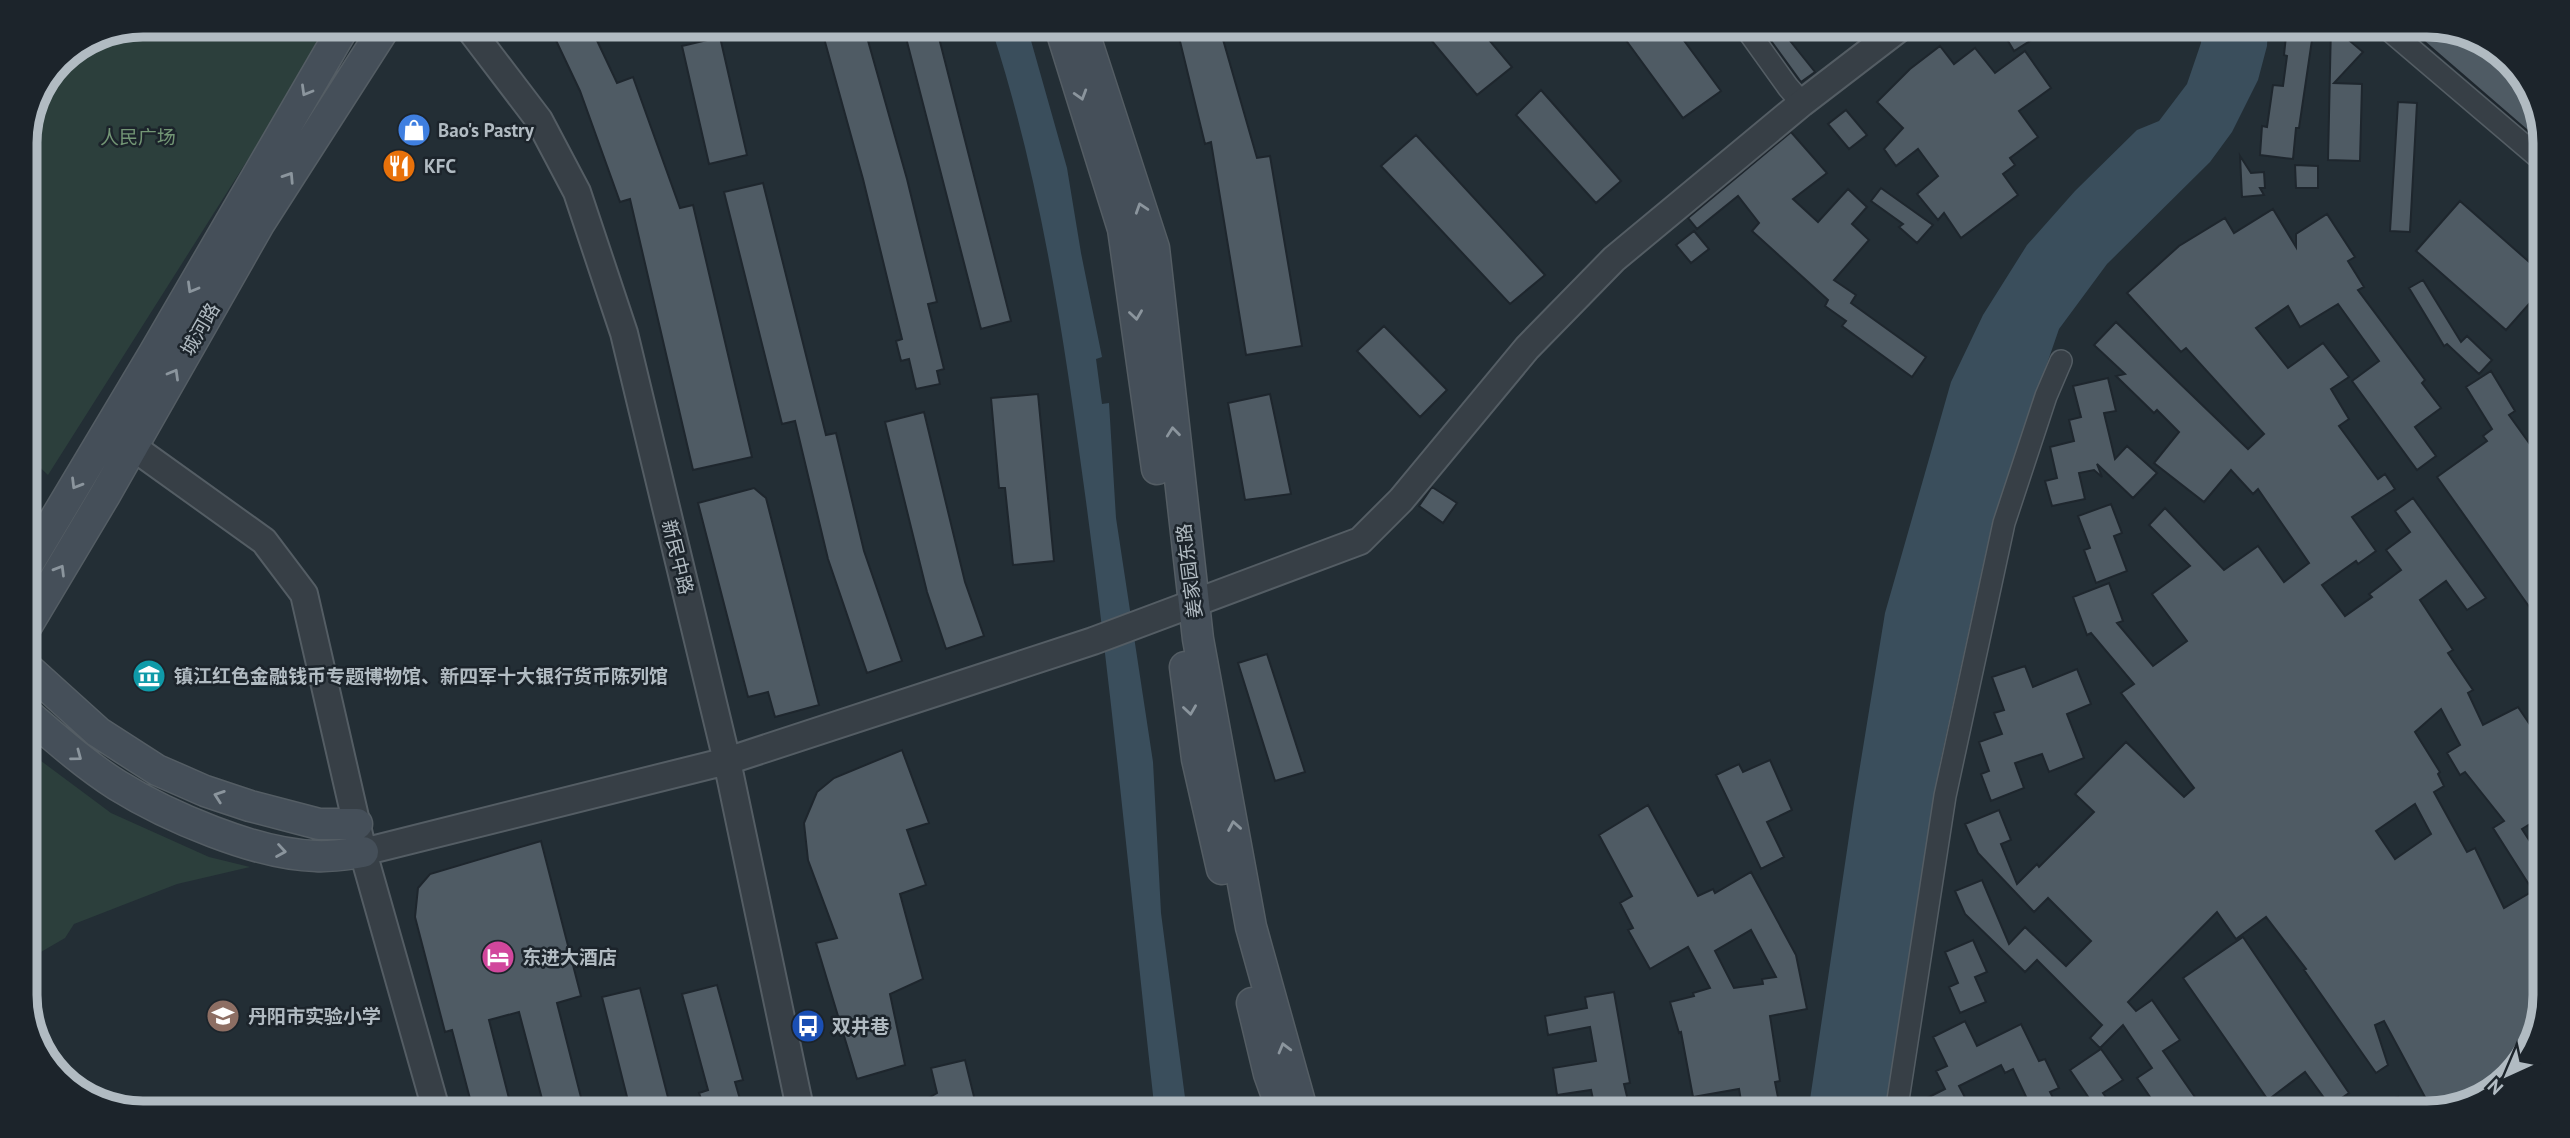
<svg xmlns="http://www.w3.org/2000/svg" width="2570" height="1138" font-family="'PT Sans','Noto Sans SC',sans-serif">
<rect width="100%" height="100%" fill="#232e35"/>
<path fill="#2c3f3c" d="M98,33H322L307,66L48,475L25,453V136L60,59Z
M25,749L111,813L209,857L250,867L177,884L74,924L65,938L34,956L25,991Z"/>
<path fill="#3a4e5c" d="M2202,25H2268L2267,46L2258,80L2232,132L2210,162L2107,264L2059,329L1993,520L1940,763L1887,1113H1808L1854,803L1885,613L1951,382L1983,315L2027,245L2075,191L2137,130L2159,121L2187,84L2201,43Z
M992,30H1028L1067,168L1081,253L1102,357L1096,359L1102,404L1109,403L1116,518L1153,762L1161,913L1187,1113H1155C1132,907 1113,700 1085,494C1064,338 1041,181 992,30Z"/>
<path fill="#4f5b64" stroke="#1e262d" stroke-width="2" fill-rule="evenodd" d="M2427,24L2460,31L2531,94L2545,136V146L2405,25Z
M2331,25L2363,52L2334,83L2362,84L2360,161L2328,160Z
M1999,26H2054L2014,51Z
M1674,27L1721,91L1683,118L1617,28Z
M1761,27H1779L1815,72L1801,82Z
M1421,28H1479L1512,67L1477,95Z
M1177,29H1220L1257,158L1270,156L1302,346L1246,355L1211,142L1205,144Z
M865,30L907,179L937,302L928,304L944,369L937,371L940,384L916,389L909,359L901,361L896,341L902,339L863,179L822,31Z
M904,30H937L1011,321L981,329Z
M552,32H593L617,83L633,77L680,208L693,205L752,457L693,470L630,199L620,202L580,91Z
M2286,36L2312,40L2299,128H2296L2293,159L2260,155L2262,126L2267,127L2273,85L2283,86L2287,56L2284,55Z
M720,37L747,155L709,164L682,46Z
M1940,46L1954,64L1975,48L1995,73L2025,51L2051,88L2019,111L2038,137L2010,158L2015,165L2003,174L2018,195L1961,238L1944,213L1938,220L1917,194L1938,176L1918,149L1896,166L1884,149L1903,128L1877,102L1910,69Z
M1541,90L1621,181L1596,203L1516,115Z
M2398,102L2417,103L2410,232L2390,231Z
M1846,110L1867,135L1849,149L1828,124Z
M1791,132L1827,173L1793,199L1818,222L1848,189L1867,207L1852,224L1869,240L1834,280L1856,295L1851,303L1926,357L1912,377L1842,326L1846,321L1825,306L1828,300L1752,231L1759,223L1738,196L1697,229L1688,218Z
M1416,135L1545,275L1510,304L1381,166Z
M2240,156L2251,173L2264,172L2265,188H2260L2264,195L2242,197Z
M2295,165L2318,166V188H2296Z
M763,183L826,435L836,433L864,551L902,661L867,673L828,559L795,421L782,424L724,192Z
M1881,188L1933,225L1917,243L1899,227L1903,224L1871,201Z
M2460,201L2544,275V287L2506,330L2416,251Z
M2273,209L2296,247V234L2327,214L2355,257L2348,261L2364,287L2358,290L2425,380L2422,383L2441,408L2415,427L2436,456L2417,470L2352,381L2379,361L2338,304L2300,327L2288,306L2256,328L2288,368L2323,343L2349,377L2331,389L2349,419L2339,426L2378,479L2385,474L2395,489L2352,517L2376,551L2358,564L2356,561L2322,585L2345,616L2372,597L2369,594L2401,570L2386,550L2410,532L2395,511L2413,498L2486,598L2467,610L2446,581L2420,600L2453,650L2448,653L2473,690L2468,693L2483,725L2518,707L2539,738L2538,819L2522,829L2538,854L2536,1041L2493,1093L2433,1112L2384,1021L2375,1025L2388,1065L2376,1073L2304,970L2306,969L2266,917L2236,939L2217,912L2128,1002L2136,1011L2152,1000L2180,1040L2163,1051L2206,1113H2161L2137,1078L2152,1068L2123,1025L2100,1048L2090,1038L2102,1025L2037,960L2025,972L1965,914L1955,891L1982,880L2009,944L2025,927L2066,966L2091,941L2048,898L2034,912L1978,853L1965,824L1999,810L2011,840L2001,844L2017,884L2037,864L2039,867L2094,812L2075,794L2126,742L2184,797L2194,788L2121,693L2134,684L2091,633L2087,635L2073,597L2109,583L2123,621L2117,623L2153,666L2187,641L2152,594L2190,566L2149,525L2165,508L2224,570L2258,546L2284,582L2309,563L2258,489L2253,494L2231,470L2204,502L2154,463L2179,432L2157,410L2154,413L2116,376L2125,374L2094,345L2116,322L2248,449L2264,434L2186,348L2181,352L2127,293L2179,246L2225,218L2234,233ZM2441,709L2460,745L2447,753L2460,775L2465,772L2504,821L2493,828L2533,891L2504,908L2475,848L2467,852L2434,792L2444,786L2438,774L2440,772L2415,732ZM2415,804L2431,834L2395,859L2376,831Z
M1694,231L1709,249L1691,263L1676,245Z
M2423,280L2461,342L2467,336L2492,360L2479,374L2447,344L2444,346L2409,288Z
M1384,326L1447,390L1420,417L1357,351Z
M2491,371L2515,411L2509,415L2542,461L2540,622L2437,477L2487,441L2483,436L2492,429L2466,387Z
M2108,378L2116,411L2104,413L2115,459L2127,446L2157,473L2133,498L2097,464L2102,477L2094,470L2079,473L2085,499L2052,506L2045,481L2057,478L2050,447L2074,441L2069,420L2081,417L2073,386Z
M1038,394L1054,561L1013,565L1005,488H999L991,398Z
M1270,394L1291,494L1245,500L1228,403Z
M924,412L965,582L984,636L946,649L927,592L885,422Z
M1432,487L1457,503L1443,523L1419,506Z
M754,488L766,498L819,705L775,717L768,692L748,697L698,503Z
M2111,504L2122,533L2114,536L2127,571L2096,583L2084,550L2090,548L2078,516Z
M1267,654L1305,772L1275,781L1238,663Z
M2025,666L2033,687L2077,669L2091,704L2067,714L2084,758L2049,772L2042,754L2015,763L2024,788L1991,801L1981,774L1989,771L1979,742L2002,734L1994,713L2004,710L1992,677Z
M902,750L929,823L907,830L926,885L900,894L923,979L890,994L905,1065L857,1079L816,943L837,938L808,860L804,823L817,792L834,778Z
M1770,760L1792,810L1767,822L1784,857L1761,869L1716,775L1739,764L1743,772Z
M1648,805L1698,896L1713,889L1715,893L1751,872L1796,955L1807,1009L1770,1016L1780,1081L1775,1082L1781,1113H1743L1739,1089L1693,1097L1681,1032L1679,1033L1670,1002L1694,996L1693,993L1710,988L1688,947L1650,969L1628,930L1633,928L1620,903L1632,896L1599,835ZM1751,930L1776,977L1762,979L1763,984L1734,988L1715,951Z
M541,841L581,996L557,1003L585,1113L546,1114L519,1012L489,1020L513,1114H474L452,1030L445,1032L415,917L418,888L430,874Z
M2243,937L2349,1093L2330,1106L2305,1072L2268,1100L2183,978Z
M1973,940L1987,972L1975,977L1986,1002L1960,1013L1949,987L1958,983L1945,952Z
M717,985L743,1080L735,1082L744,1113H706L699,1093L708,1090L682,994Z
M640,988L672,1113H631L602,997Z
M1614,992L1630,1083L1624,1084L1631,1113H1596L1591,1090L1557,1095L1553,1068L1596,1061L1590,1027L1548,1035L1545,1016L1587,1008L1585,997Z
M1965,1021L1977,1046L2021,1024L2039,1061L2045,1059L2059,1088L2050,1092L2061,1113H2000L2028,1101L2013,1069L2005,1073L2001,1065L1959,1086L1973,1113H1930L1923,1100L1945,1089L1936,1071L1947,1066L1933,1037Z
M2101,1049L2123,1080L2103,1093L2117,1113H2099L2070,1070Z
M965,1060L978,1113H902L937,1093L931,1068Z
M2398,1097L2403,1113H2357V1110Z"/>
<g fill="none" stroke-linecap="round" stroke-linejoin="round">
<defs>
<path id="minor" d="M2383,25L2545,163
M1745,27L1788,87L1802,103
M1896,1113L1945,796L2004,523L2046,396L2061,361"/>
<path id="tertiary" d="M472,32L539,120L577,192L624,333L727,761L801,1113
M133,447L264,541L304,594L363,852L437,1113
M363,852L727,761L1093,641L1360,541L1401,500L1527,348L1614,259L1802,103L1901,27"/>
<path id="secondary" d="M1061,30L1123,229L1157,469
M1083,30L1154,248L1198,639L1251,927L1303,1113
M25,569L153,355L341,32
M25,629L105,495L259,224L382,32
M25,666L98,732L157,770L205,791L250,806L319,824H357
M1185,667L1197,759L1222,869
M25,712C54,737 84,764 117,785C167,816 257,855 316,856C331,857 348,854 363,852
M1252,1003L1269,1074L1283,1113"/>
</defs>
<use href="#minor" stroke="#545d64" stroke-width="24"/>
<use href="#tertiary" stroke="#545d64" stroke-width="30"/>
<use href="#secondary" stroke="#545d64" stroke-width="33"/>
<use href="#minor" stroke="#373f46" stroke-width="21"/>
<use href="#tertiary" stroke="#373f46" stroke-width="26"/>
<use href="#secondary" stroke="#454f59" stroke-width="30"/>
</g>
<defs><path id="oneway-chevron" d="M-2-3.5L2.5 0L-2 3.5" fill="none" stroke-width="1.6" stroke-linecap="round" stroke-linejoin="round" transform="scale(1.75)"/></defs>
<g stroke="#8b959d">
<use href="#oneway-chevron" transform="translate(306 91) rotate(120)"/>
<use href="#oneway-chevron" transform="translate(1081 95) rotate(73)"/>
<use href="#oneway-chevron" transform="translate(289 177) rotate(-57)"/>
<use href="#oneway-chevron" transform="translate(1141 208) rotate(-108)"/>
<use href="#oneway-chevron" transform="translate(192 288) rotate(120)"/>
<use href="#oneway-chevron" transform="translate(1136 315) rotate(82)"/>
<use href="#oneway-chevron" transform="translate(174 374) rotate(-60)"/>
<use href="#oneway-chevron" transform="translate(1173 432) rotate(-96)"/>
<use href="#oneway-chevron" transform="translate(76 484) rotate(121)"/>
<use href="#oneway-chevron" transform="translate(60 570) rotate(-59)"/>
<use href="#oneway-chevron" transform="translate(1190 710) rotate(82)"/>
<use href="#oneway-chevron" transform="translate(77 756) rotate(37)"/>
<use href="#oneway-chevron" transform="translate(219 796) rotate(-161)"/>
<use href="#oneway-chevron" transform="translate(1234 826) rotate(-100)"/>
<use href="#oneway-chevron" transform="translate(281 851) rotate(9)"/>
<use href="#oneway-chevron" transform="translate(1284 1048) rotate(-105)"/>
</g>
<defs>
<symbol id="shop-disc" viewBox="-11 -11 22 22"><circle r="9.5" fill="#3f7fe0" stroke="#1c242b"/><path d="M-5-2.5h2.3a2.7 3.5 0 0 1 5.4 0H5L5.5 6h-11ZM-1.5-2.5h3a1.5 2.3 0 0 0-3 0Z" fill="#fff"/></symbol>
<symbol id="restaurant-disc" viewBox="-11 -11 22 22"><circle r="9.5" fill="#e8710a" stroke="#1c242b"/><path d="M-5-6h1v4h1v-4h1v4h1v-4h1v5L-1.5 .5V6h-2V.5L-5-1ZM5-6V6H3V1.5H1.5Q1.5-4 5-6Z" fill="#fff"/></symbol>
<symbol id="museum-disc" viewBox="-11 -11 22 22"><circle r="9.5" fill="#0f9aa8" stroke="#1c242b"/><path d="M0-6L6-3V-2H-6V-3ZM-5-1h2V3h-2ZM-1-1h2V3h-2ZM3-1h2V3H3ZM-6 4H6V6H-6Z" fill="#fff"/></symbol>
<symbol id="hotel-disc" viewBox="-11 -11 22 22"><circle r="9.5" fill="#d1479c" stroke="#1c242b"/><path d="M-6-4.5h1.5V1H6V5H4.5V3h-9V5H-6ZM-4 0a1.8 1.8 0 1 1 3.6 0ZM.5 0V-2.5h3Q6-2.5 6 0Z" fill="#fff"/></symbol>
<symbol id="school-disc" viewBox="-11 -11 22 22"><circle r="9.5" fill="#8d6e63" stroke="#1c242b"/><path d="M0-5L7-2L0 1L-7-2ZM-4 1L0 2.5L4 1V4Q0 6-4 4Z" fill="#fff"/></symbol>
<symbol id="bus-disc" viewBox="-11 -11 22 22"><circle r="9.5" fill="#1a4fb4" stroke="#1c242b"/><path d="M-5-6H5V4H4V6H2V4H-2V6H-4V4H-5ZM-3.5-4V0h7V-4ZM-3.5 1.2v1.5H-2V1.2ZM2 1.2v1.5H3.5V1.2Z" fill="#fff"/></symbol>
</defs>
<g fill-rule="evenodd">
<use href="#shop-disc" x="395" y="111" width="38" height="38"/>
<use href="#restaurant-disc" x="380" y="147" width="38" height="38"/>
<use href="#museum-disc" x="130" y="657" width="38" height="38"/>
<use href="#hotel-disc" x="479" y="938" width="38" height="38"/>
<use href="#school-disc" x="204" y="997" width="38" height="38"/>
<use href="#bus-disc" x="789" y="1007" width="38" height="38"/>
</g>
<g text-anchor="middle" stroke-width="5" stroke-linejoin="round" paint-order="stroke">
<g font-size="19" font-weight="bold" fill="#b1bbc2" stroke="#1c242b" text-anchor="start">
<text x="438" y="137">Bao's Pastry</text>
<text x="424" y="173">KFC</text>
<text x="174" y="683">镇江红色金融钱币专题博物馆、新四军十大银行货币陈列馆</text>
<text x="522" y="964">东进大酒店</text>
<text x="248" y="1023">丹阳市实验小学</text>
<text x="832" y="1033">双井巷</text>
</g>
<g font-size="19" fill="#739675" stroke="#1c242b">
<text x="138" y="144">人民广场</text>
</g>
<g font-size="19" fill="#b1bbc2" stroke="#1c242b">
<text transform="translate(200 329) rotate(-60)" y="7">城河路</text>
<text transform="translate(678 557) rotate(76)" y="7">新民中路</text>
<text transform="translate(1189 571) rotate(-97)" y="7">姜家园东路</text>
</g>
</g>
<path d="M0 0H2570V1138H0ZM143 37H2427A106 106 0 0 1 2533 143V995A106 106 0 0 1 2427 1101H143A106 106 0 0 1 37 995V143A106 106 0 0 1 143 37Z" fill="#1c242b" fill-rule="evenodd"/>
<path fill="none" stroke="#b1bbc2" stroke-width="9" d="M143 37H2427A106 106 0 0 1 2533 143V995A106 106 0 0 1 2427 1101H143A106 106 0 0 1 37 995V143A106 106 0 0 1 143 37Z"/>
<g transform="translate(2507 1075) rotate(224)" stroke="#1c242b" stroke-width="5" paint-order="stroke">
<path d="M0-5L12 26L0 18L-12 26Z" fill="#b1bbc2"/>
<text y="-10" font-size="19" font-weight="bold" text-anchor="middle" fill="#b1bbc2">N</text>
</g>
</svg>
